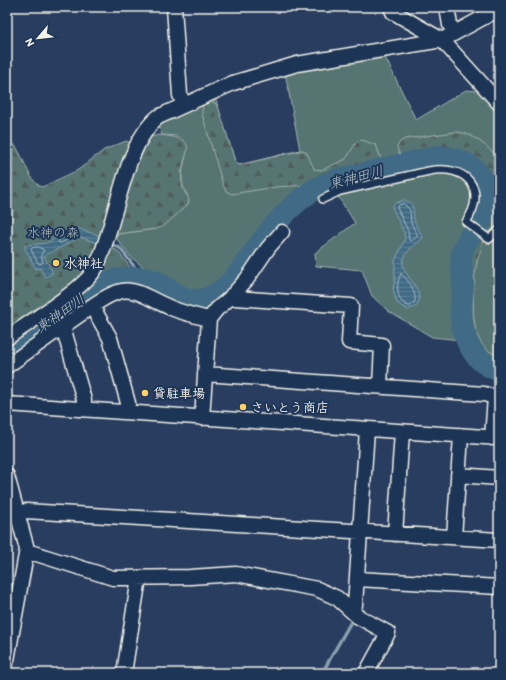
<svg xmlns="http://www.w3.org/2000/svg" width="506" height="680" font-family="Itim,'Klee One',sans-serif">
<defs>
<pattern id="forest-firs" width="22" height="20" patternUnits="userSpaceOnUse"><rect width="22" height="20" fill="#567472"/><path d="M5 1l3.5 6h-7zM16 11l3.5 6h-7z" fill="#4f5c5a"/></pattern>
<pattern id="park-tufts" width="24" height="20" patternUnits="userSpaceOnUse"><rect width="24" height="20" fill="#567472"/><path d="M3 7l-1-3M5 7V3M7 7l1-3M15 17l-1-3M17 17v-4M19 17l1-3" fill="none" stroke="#4f5c5a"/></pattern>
<pattern id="water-rules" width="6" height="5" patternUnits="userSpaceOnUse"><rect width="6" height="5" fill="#406b85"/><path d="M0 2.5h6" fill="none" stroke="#5c8196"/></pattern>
</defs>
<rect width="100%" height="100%" fill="#283d60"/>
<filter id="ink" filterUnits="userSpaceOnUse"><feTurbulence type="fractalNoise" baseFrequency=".025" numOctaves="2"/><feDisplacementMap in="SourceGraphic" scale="8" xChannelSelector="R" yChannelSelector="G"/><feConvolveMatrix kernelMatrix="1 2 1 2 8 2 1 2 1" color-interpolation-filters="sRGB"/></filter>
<g filter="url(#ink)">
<path fill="#567472" stroke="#a5b2ad" d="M384,55L416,120L466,90L480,91L499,109V364C479,359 468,337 466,317C465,306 468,295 468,284C469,274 466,263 468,253C472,237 487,227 491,211C501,167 464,146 425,153L335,174L314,183L296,197L271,222L235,269L223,281L202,294H188L144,268L130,256L116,238L117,234L156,229L188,196C177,180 184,168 187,150L177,136L162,135L158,124L215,97L235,161L239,165L300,150L285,73Z
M441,162C456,163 469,167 477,181C494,212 461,225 457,253C455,262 457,273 457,283C457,289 456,295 455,301C454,315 457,327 460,340L432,337L388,311L372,296L362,270L316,266L315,253L355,223L332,187Z"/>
<path fill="url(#forest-firs)" stroke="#a5b2ad" d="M210,101L215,103L219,109L235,161L239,165L303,150L307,153L314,169L322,170L346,159L357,141L362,140L376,145L381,159L374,165L335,174L306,185L276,187L231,194L226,191L223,185L202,114C202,107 203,104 210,101Z
M455,132C473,132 486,147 499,157V227L492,232L486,231L485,228C484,218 494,209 493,196C491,169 467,149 440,151C431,151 412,160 404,157C399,155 398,151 397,147L400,142L405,139Z
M158,135C209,139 177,155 182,183C182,190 187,194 189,200L188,204L164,226L156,229L117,234L115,228L142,147L148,138Z
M7,138C24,148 26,181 42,187L78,170L104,150L126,141L131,143L90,266L77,282L7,331Z
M481,236C486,243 478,255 477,262C473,281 470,324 480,341C484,349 491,353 499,355V364C479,359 467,336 466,316C465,306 468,296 468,285C469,268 465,253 476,237Z"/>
<path fill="url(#park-tufts)" stroke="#a5b2ad" d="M109,247L118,251L135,274L111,276L90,285Z"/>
<path fill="url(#water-rules)" stroke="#88a1ad" d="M403,200C417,202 412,214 415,223C417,228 421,232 423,238C416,245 408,248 404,258C397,274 427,287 417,306L408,310L397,303L393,289L395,281V261L405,239L404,232L392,207L394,204Z
M73,227L101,236L98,243L80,237L44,256L53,273L45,277L40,268L36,269L24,246C29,244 43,244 46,243C56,240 60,231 73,227Z"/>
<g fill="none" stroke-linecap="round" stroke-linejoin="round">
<path stroke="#acbbc0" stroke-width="1" d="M404,204L410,210L411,223L418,236L411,241L409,240L408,231L397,208L399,205Z
M72,231L75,232V235L61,243L58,242L63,235Z
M38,247L44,250L41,255L43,262L41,264L38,263L31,250L32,248Z
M401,274C409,280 416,291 415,301L411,306C396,306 395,283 401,274Z"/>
<path stroke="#88a1ad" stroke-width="3.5" d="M108,243L120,248L143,278
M322,673L352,620"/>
<path stroke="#406b85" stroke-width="22" d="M7,350L99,285C117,278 136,274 155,281C171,288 185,305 204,299C230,292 246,262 261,242C276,222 296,200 317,188C332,179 350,177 366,173C391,167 416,161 440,156C469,159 495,178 486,210C481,226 466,236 462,253C460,262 463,274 463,283C463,295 460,306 461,317C463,341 476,364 499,370"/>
<defs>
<path id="lane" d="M323,199L340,191L429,171C465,164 489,188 466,222L489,239L499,230"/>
<path id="street" d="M174,7L180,95L184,105
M391,7L393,12L442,40L499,103
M447,7L450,25L455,33
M232,295L235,298L351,306L349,342L382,345L380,386
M92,306C131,279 133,292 171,308C183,313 196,316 209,319
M63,327L84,400L83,409
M7,338C28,323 84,289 95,269C117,226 122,147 158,117L233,83L297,64L442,40L499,9
M7,366L92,306L110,338L128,403L127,412
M205,374L484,394L495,397L492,438
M7,404L499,438
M202,418L209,319L217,309L230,298L247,279L268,248L282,232
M458,475L499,478
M7,476L27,549L7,660
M17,513L26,511L499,540
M395,534L402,432
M454,537L461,436
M27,551L113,578L190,577L236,574L317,589L337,598L357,616L388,633L366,673
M357,579L499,587
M351,610L355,605L367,430
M124,673L139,578"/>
</defs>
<use href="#lane" stroke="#f4f1e8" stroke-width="10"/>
<use href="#street" stroke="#f4f1e8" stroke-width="17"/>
<use href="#lane" stroke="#1d3557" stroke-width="7"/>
<use href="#street" stroke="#1d3557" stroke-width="14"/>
</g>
</g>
<g fill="#ffd166" stroke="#1d3557" stroke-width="1.5">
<circle cx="56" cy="263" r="4"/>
<circle cx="145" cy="393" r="4"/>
<circle cx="243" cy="407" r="4"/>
</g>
<g text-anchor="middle" stroke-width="4" stroke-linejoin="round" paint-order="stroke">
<g font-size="13" fill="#b5bfb9" stroke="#1d3557">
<text x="53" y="237">水神の森</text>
</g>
<g font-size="13" font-weight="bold" fill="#f4f1e8" stroke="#1d3557" text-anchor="start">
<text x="64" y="268">水神社</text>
<text x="153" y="398">貸駐車場</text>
<text x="251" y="412">さいとう商店</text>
</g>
<g font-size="14" font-style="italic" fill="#b5c2c5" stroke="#1d3557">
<text transform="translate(356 177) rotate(-15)" y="5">東神田川</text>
<text transform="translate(60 313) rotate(-35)" y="5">東神田川</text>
</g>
</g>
<rect width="506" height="680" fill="none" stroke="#1d3557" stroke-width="24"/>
<rect x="12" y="12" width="482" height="656" fill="none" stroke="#f4f1e8" stroke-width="1.5" filter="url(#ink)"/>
<g transform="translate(38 38) rotate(242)" stroke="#1d3557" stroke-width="3" paint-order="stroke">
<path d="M0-3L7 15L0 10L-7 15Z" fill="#f4f1e8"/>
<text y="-6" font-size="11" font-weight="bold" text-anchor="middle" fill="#f4f1e8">N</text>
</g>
</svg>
